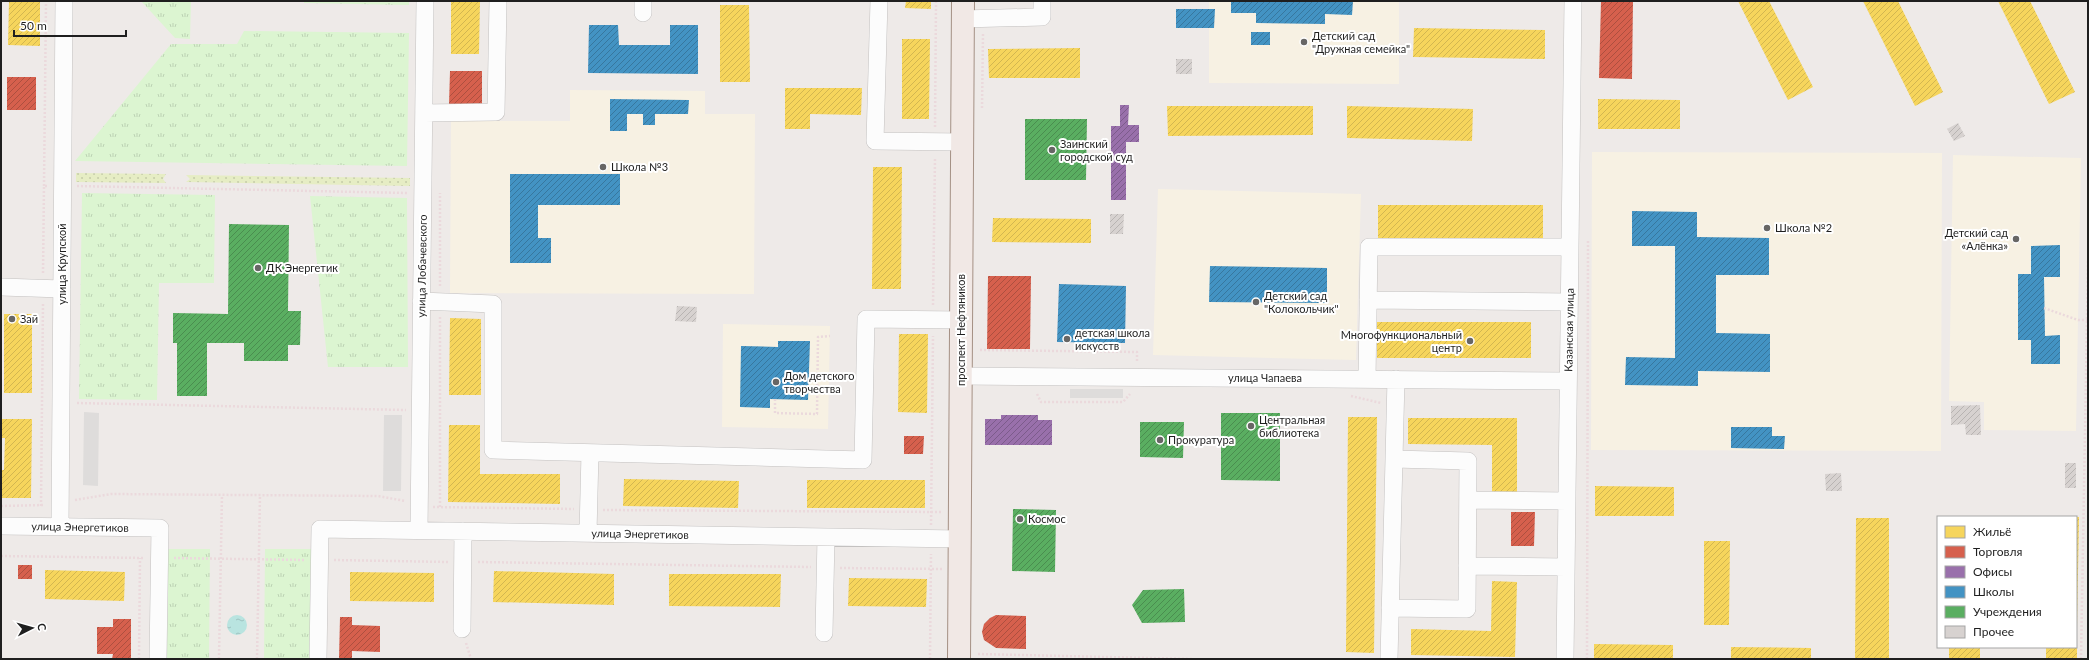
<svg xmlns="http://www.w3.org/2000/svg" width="2089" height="660" font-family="Lato,sans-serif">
<defs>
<pattern id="grass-dots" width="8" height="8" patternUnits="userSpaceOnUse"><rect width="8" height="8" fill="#e6edc4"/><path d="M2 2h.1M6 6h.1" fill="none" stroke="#c5cba8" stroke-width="1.8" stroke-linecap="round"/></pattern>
<pattern id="park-tufts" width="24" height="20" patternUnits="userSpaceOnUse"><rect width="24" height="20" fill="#dcf5d1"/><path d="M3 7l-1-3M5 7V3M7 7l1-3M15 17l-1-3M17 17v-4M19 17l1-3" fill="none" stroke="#bcd2b3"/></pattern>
<pattern id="water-ripples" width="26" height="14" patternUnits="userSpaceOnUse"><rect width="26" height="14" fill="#b9e4e0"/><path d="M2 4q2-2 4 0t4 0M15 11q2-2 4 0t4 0" fill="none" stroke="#9fc3c0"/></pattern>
<pattern id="homes-hatch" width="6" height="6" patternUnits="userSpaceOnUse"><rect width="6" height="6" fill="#f6d55c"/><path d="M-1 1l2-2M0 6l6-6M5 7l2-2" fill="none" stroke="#d2b650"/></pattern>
<pattern id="shops-hatch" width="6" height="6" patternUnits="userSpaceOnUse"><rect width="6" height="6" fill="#d6604d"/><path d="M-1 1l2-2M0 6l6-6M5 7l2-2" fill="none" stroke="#ad4f3f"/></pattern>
<pattern id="offices-hatch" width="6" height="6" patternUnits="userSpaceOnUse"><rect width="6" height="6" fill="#9970ab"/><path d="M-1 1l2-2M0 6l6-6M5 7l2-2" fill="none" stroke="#7c5b8b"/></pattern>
<pattern id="schools-hatch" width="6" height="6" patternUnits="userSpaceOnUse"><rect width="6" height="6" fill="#4393c3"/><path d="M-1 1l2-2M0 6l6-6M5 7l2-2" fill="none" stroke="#37779e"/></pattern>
<pattern id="public-hatch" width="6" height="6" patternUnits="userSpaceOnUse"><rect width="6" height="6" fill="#5aae61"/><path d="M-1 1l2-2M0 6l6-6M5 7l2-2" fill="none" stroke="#4a8d4f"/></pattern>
<pattern id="building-hatch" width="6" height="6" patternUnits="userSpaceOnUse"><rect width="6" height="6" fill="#d7d2d0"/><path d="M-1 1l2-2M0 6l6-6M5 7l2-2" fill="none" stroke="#b8b4b2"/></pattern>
</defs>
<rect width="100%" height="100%" fill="#eeeae8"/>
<path fill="#f7f1e3" d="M1209,1H1399V84L1209,83Z
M570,90L705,91V114H755L754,294L450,293L451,121H570Z
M1592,152L1942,153L1941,451L1591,450Z
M1953,155L2081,158L2076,431L1984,430V402L1949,401Z
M1158,189L1361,194L1356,360L1153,355Z
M723,324L830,326L828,429L722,427Z"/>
<path fill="url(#grass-dots)" d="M76,173L166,174L163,179L166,183L76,182Z
M186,175L410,178V186L186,182L190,179Z"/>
<path fill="url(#park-tufts)" d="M141,1H191L190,39L175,38Z
M304,1H409V5L304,3Z
M244,31L409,33L407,166L75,161L171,44H237Z
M82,193L215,195L214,283H159L157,400L79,399Z
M310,196L407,198L408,367H328Z
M168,549H210L209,659H167Z
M265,549H311L310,659H264Z"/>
<path fill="#dedcdb" d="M1070,389H1123V398H1070Z
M84,412L99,413L98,486L83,485Z
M384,415H402L401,491H383Z"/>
<path fill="url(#water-ripples)" d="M227 625a10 10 0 1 1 20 0a10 10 0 1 1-20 0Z"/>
<path fill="url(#homes-hatch)" d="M9,1H40V46L8,45Z
M451,1H480L479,54H451Z
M906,1H931V9L905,8Z
M1738,1H1769L1813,87L1788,100Z
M1863,1H1898L1943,92L1915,106Z
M1998,1H2030L2075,92L2049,104Z
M720,5H749L750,82H720Z
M1414,28L1545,30V59L1413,57Z
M902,39H930L929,119H902Z
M1080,48V78H989L988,49Z
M785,88H862L861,115L810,114V129H785Z
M1598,99L1680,100V129H1598Z
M1167,106H1313V135L1168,136Z
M1347,106L1473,109L1472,141L1347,138Z
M873,167H902L901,289H872Z
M1378,205H1543V238H1378Z
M993,218L1091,219V243L992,242Z
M4,314H32V393H4Z
M450,318L481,319V395H449Z
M1377,322H1531V358H1377Z
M899,334H928L927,413L898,412Z
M1348,417H1377L1374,653L1346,652Z
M1408,418H1517V493H1492V445L1408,444Z
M1,419H32L31,498H1V470H4L5,438H1Z
M449,425H480V474H560V504L448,502Z
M624,479L739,481L738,508L623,506Z
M807,480H925V508H807Z
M1595,486L1674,487V516H1595Z
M2076,517H2079L2077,628H2076Z
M1856,518H1889V659H1855Z
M1704,541H1730L1729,625H1704Z
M45,570L125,572L124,601L45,599Z
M494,571L614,574V605L493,602Z
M350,572L434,573V602L350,601Z
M669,574H781L780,607L669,606Z
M849,578L927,579L926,607L848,606Z
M1492,581L1517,582L1515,657L1411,655V629L1491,631Z
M1594,644L1673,645V659H1594Z
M1731,647L1811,648V659H1731Z
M1949,647H1980V659H1949Z
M2046,647H2077V659H2046Z"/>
<path fill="url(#shops-hatch)" d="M1601,1H1633L1632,79L1599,78Z
M450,71H482V105H449Z
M7,77H36V110H7Z
M988,276H1031L1030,349H987Z
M904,436H924L923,454H904Z
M1511,512H1535L1534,546H1511Z
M18,565H32V579H18Z
M996,615L1026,616V649L996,648L984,640L982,632L984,624L990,618Z
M340,617H352V625L380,626V652L352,651V659H339Z
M113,619H131V659H112L113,654H97V627H113Z"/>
<path fill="url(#offices-hatch)" d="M1120,105H1129L1128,125H1139V142H1126V200H1111V126H1120Z
M1001,415H1038V420H1052V445H985V419H1001Z"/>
<path fill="url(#schools-hatch)" d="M1231,1H1353L1352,15L1325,14V24L1256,23V13H1231Z
M1176,9H1215L1214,28H1176Z
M589,25H618L619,45H670V25H698V74L588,73Z
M1251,32H1270V45H1251Z
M610,99L689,100L688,114H655V125H643V114H627V131H610Z
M510,174H620V205H538V238H551V263H510Z
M1632,211L1697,212V237L1769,238V275H1716V333L1770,334V372L1698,371V386L1625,385L1626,357L1675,358V246H1632Z
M2060,245V277H2044L2045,336L2060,335V364H2031V340H2018V274H2031V246Z
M1210,266L1327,268V303L1209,302Z
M1059,284L1126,286L1125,343L1057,342Z
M778,341H810L808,400L770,399V408L740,407L741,346L778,347Z
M1731,427H1772V436H1785L1784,449L1731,448Z"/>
<path fill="url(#public-hatch)" d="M1025,119H1087L1086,180H1025Z
M229,224L289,225L288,311H301L300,345H288V361H244V343H207V396H177V343H173V313L228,314Z
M1221,413H1280V481L1221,480Z
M1140,422H1184L1183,458L1140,457Z
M1013,509L1056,510L1055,572L1012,571Z
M1184,589L1185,622L1142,623L1132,605L1143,590Z"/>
<path fill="url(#building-hatch)" d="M1176,59H1192V74H1176Z
M1958,123L1965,136L1954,141L1947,129Z
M1110,214H1124L1123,234H1110Z
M677,306L697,307L696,322L675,321Z
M1980,405L1981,435H1966L1965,424L1951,425V406Z
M2065,463H2076V488H2065Z
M1841,473L1842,491H1826L1825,474Z"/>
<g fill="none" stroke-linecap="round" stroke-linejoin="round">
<defs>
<path id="minor" d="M879,1L875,141L962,142
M643,13V1
M963,19L1042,17V1
M424,113L496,112L498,1
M1,287L62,289
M1368,300L1569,302
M421,301L493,304V450L863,460L866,319L961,320
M961,376L1568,381
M1367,379L1369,247H1570
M1468,500L1567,501
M1,526L160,528L158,659
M60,527L64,1
M419,530L425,1
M588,533L590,453
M1467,566L1566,567
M1390,608L1467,609L1468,461L1394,459
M462,629L463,531
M824,633L826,537
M318,659L320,529L960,539
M1389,659L1396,379
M1565,659L1573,1"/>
<path id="major" d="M959,659L963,1"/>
</defs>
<use href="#minor" stroke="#c3c1c0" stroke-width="18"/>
<use href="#major" stroke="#a49084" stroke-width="24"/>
<path stroke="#ebd9dc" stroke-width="2.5" stroke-dasharray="2 2" stroke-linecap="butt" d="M982,108L983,33
M935,127L936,1
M44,186L46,1
M77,186L407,193
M43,273L44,186H48
M440,286V193
M933,305L935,158
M2044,308L2078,320H2087
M440,317V509
M980,350L1137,352V363
M1037,394L1041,402H1123L1130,394
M1351,396L1381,403
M775,399V413L817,414L818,337L830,336
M77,403L406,410
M75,500L111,494L378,496L405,501
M1,506L44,505
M41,506L43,302
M433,507L574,509
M603,510L942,512
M931,525L933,336
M1,556L145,558
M174,558L305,560
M334,560L449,562
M478,562L811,567
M840,568L943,569
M466,643L471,659
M978,654L1193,659
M139,659L140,558
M219,659L222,495
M257,659L260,495
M930,659L931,554
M1587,659L1588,240
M2081,659L2088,261"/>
<use href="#minor" stroke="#fcfcfc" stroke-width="17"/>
<use href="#major" stroke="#f1e8e5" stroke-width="22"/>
</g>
<g fill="#676665" stroke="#fff" stroke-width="1.5">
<circle cx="1304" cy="42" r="4"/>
<circle cx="1052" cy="150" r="4"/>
<circle cx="603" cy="167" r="4"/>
<circle cx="1767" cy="228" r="4"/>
<circle cx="2016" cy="239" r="4"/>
<circle cx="258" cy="268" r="4"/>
<circle cx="1256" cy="302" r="4"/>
<circle cx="12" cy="319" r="4"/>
<circle cx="1067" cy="339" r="4"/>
<circle cx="1470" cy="341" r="4"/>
<circle cx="776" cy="382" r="4"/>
<circle cx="1251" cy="426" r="4"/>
<circle cx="1160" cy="440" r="4"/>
<circle cx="1020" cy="519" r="4"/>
</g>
<g text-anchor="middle" stroke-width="4" stroke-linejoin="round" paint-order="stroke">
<g font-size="11" fill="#1f1f1f" stroke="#fff" text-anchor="start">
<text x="1312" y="40">Детский сад<tspan x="1312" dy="13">"Дружная семейка"</tspan></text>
<text x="1060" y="148">Заинский<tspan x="1060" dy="13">городской суд</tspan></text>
<text x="611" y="171">Школа №3</text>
<text x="1775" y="232">Школа №2</text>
<text x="2008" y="237" text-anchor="end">Детский сад<tspan x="2008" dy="13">«Алёнка»</tspan></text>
<text x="266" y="272">ДК Энергетик</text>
<text x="1264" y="300">Детский сад<tspan x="1264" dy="13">"Колокольчик"</tspan></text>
<text x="20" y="323">Зай</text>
<text x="1075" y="337">детская школа<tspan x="1075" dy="13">искусств</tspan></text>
<text x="1462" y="339" text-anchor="end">Многофункциональный<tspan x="1462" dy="13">центр</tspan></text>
<text x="784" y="380">Дом детского<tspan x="784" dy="13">творчества</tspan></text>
<text x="1259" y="424">Центральная<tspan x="1259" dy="13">библиотека</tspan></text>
<text x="1168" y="444">Прокуратура</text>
<text x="1028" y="523">Космос</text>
</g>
<g font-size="11" fill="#1f1f1f" stroke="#fff">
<text transform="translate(62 264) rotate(-90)" y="4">улица Крупской</text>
<text transform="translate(422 266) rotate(-89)" y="4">улица Лобачевского</text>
<text transform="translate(961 330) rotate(-90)" y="4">проспект Нефтяников</text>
<text transform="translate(1569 330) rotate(-89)" y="4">Казанская улица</text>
<text x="1265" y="382">улица Чапаева</text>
<text transform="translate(80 527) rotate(1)" y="4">улица Энергетиков</text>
<text transform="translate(640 534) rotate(1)" y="4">улица Энергетиков</text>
</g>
</g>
<rect width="2089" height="660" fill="none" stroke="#1f1f1f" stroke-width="4"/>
<rect x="1937" y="516" width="140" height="132" fill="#ffffff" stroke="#a5a5a5"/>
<rect x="1945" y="526" width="20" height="12" fill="#f6d55c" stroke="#a5a5a5"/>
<text x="1973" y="536" font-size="12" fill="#1f1f1f">Жильё</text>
<rect x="1945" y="546" width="20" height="12" fill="#d6604d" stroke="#a5a5a5"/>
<text x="1973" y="556" font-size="12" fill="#1f1f1f">Торговля</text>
<rect x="1945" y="566" width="20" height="12" fill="#9970ab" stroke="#a5a5a5"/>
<text x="1973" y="576" font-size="12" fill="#1f1f1f">Офисы</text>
<rect x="1945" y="586" width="20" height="12" fill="#4393c3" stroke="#a5a5a5"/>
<text x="1973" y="596" font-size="12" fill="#1f1f1f">Школы</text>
<rect x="1945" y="606" width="20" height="12" fill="#5aae61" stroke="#a5a5a5"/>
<text x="1973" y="616" font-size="12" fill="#1f1f1f">Учреждения</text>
<rect x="1945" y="626" width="20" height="12" fill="#d7d2d0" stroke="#a5a5a5"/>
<text x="1973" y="636" font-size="12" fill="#1f1f1f">Прочее</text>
<g transform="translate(32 628) rotate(84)" stroke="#ffffff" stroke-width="3" paint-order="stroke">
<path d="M0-3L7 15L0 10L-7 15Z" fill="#1f1f1f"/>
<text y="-6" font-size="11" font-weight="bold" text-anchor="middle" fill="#1f1f1f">С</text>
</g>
<path d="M14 30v6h112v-6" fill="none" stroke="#1f1f1f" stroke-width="2"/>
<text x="20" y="30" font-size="12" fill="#1f1f1f" stroke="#ffffff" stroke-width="3" paint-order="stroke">50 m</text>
</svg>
